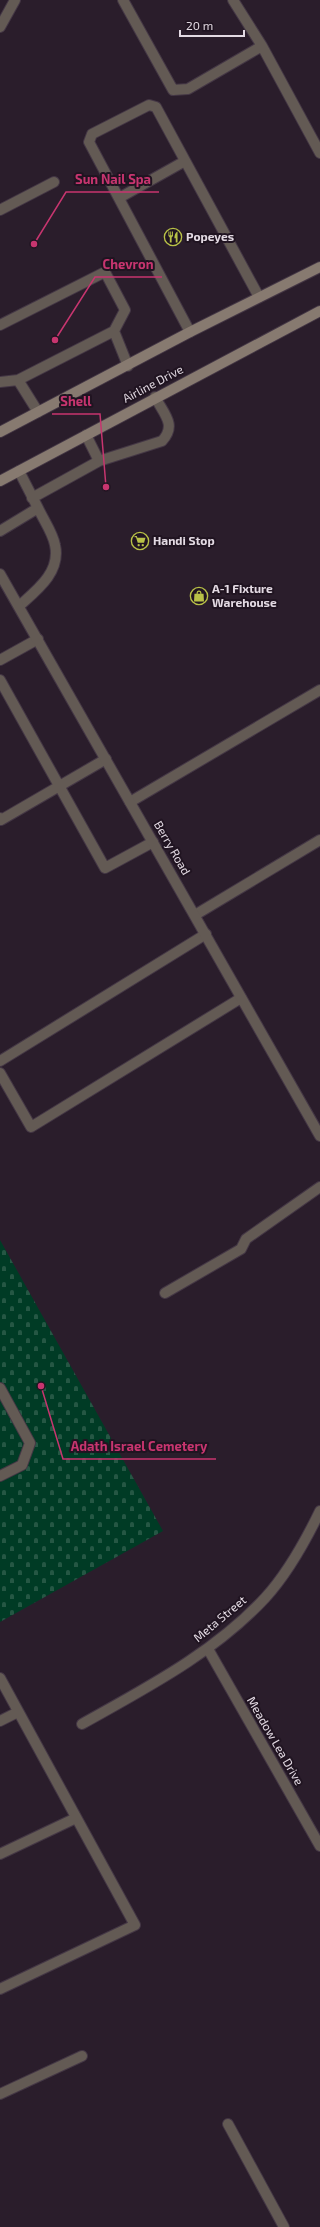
<svg xmlns="http://www.w3.org/2000/svg" width="320" height="2227" font-family="'Exo 2',sans-serif">
<defs>
<pattern id="cemetery-stones" width="16" height="16" patternUnits="userSpaceOnUse"><rect width="16" height="16" fill="#003b25"/><path d="M2 7V4a2 2 0 0 1 4 0v3zM10 15v-3a2 2 0 0 1 4 0v3z" fill="#255744"/></pattern>
</defs>
<rect width="100%" height="100%" fill="#2a1d2b"/>
<path fill="url(#cemetery-stones)" d="M0,1240L163,1531L0,1622Z"/>
<g fill="none" stroke-linecap="round" stroke-linejoin="round">
<defs>
<path id="service" d="M123,0L173,90L188,89L262,46
M233,0L262,46L320,153
M0,27L15,0
M119,198L185,161
M0,210L54,182
M0,325L105,272L125,310L114,331L128,366
M190,332L89,142L92,134L149,105L156,107L259,297
M0,382L18,380
M38,412L18,380L114,331
M99,461L162,441C177,425 164,414 155,397
M32,498L99,461L86,435
M0,531L38,508L19,471
M19,606C37,590 61,572 55,545C53,533 43,519 38,508
M0,660L38,639
M0,680L105,868L153,842
M130,802L320,690
M0,818L1,820L106,759
M195,915L320,840
M0,1061L206,934
M0,1073L31,1127L241,998
M165,1293L241,1249L246,1239L320,1187
M0,1388L30,1443L22,1465L0,1476
M0,1678L135,1925L0,1989
M0,1721L18,1712
M0,1854L76,1818
M0,2094L82,2056
M228,2124L284,2227"/>
<path id="minor" d="M208,1649L320,1846
M82,1724C146,1688 214,1653 265,1598C288,1573 305,1542 320,1511"/>
<path id="tertiary" d="M0,574L320,1136"/>
<path id="secondary" d="M0,432L190,332L320,267
M0,481L320,311"/>
</defs>
<use href="#service" stroke="#443745" stroke-width="12"/>
<use href="#minor" stroke="#443745" stroke-width="12"/>
<use href="#tertiary" stroke="#443745" stroke-width="12"/>
<use href="#secondary" stroke="#443745" stroke-width="12"/>
<use href="#service" stroke="#635a54" stroke-width="10"/>
<use href="#minor" stroke="#635a54" stroke-width="10"/>
<use href="#tertiary" stroke="#635a54" stroke-width="10"/>
<use href="#secondary" stroke="#877a70" stroke-width="10"/>
</g>
<defs>
<symbol id="restaurant-ring" viewBox="-11 -11 22 22"><circle r="9.5" fill="#201421" stroke="#b8c147" stroke-width="1.5"/><path d="M-5-6h1v4h1v-4h1v4h1v-4h1v5L-1.5 .5V6h-2V.5L-5-1ZM5-6V6H3V1.5H1.5Q1.5-4 5-6Z" fill="#b8c147"/></symbol>
<symbol id="supermarket-ring" viewBox="-11 -11 22 22"><circle r="9.5" fill="#201421" stroke="#b8c147" stroke-width="1.5"/><path d="M-6-5.5h2.5l.6 2H6L4.5 2H-2.5L-4.4-4H-6ZM-1.5 3.2a1.3 1.3 0 1 0 .1 0ZM3 3.2a1.3 1.3 0 1 0 .1 0Z" fill="#b8c147"/></symbol>
<symbol id="shop-ring" viewBox="-11 -11 22 22"><circle r="9.5" fill="#201421" stroke="#b8c147" stroke-width="1.5"/><path d="M-5-2.5h2.3a2.7 3.5 0 0 1 5.4 0H5L5.5 6h-11ZM-1.5-2.5h3a1.5 2.3 0 0 0-3 0Z" fill="#b8c147"/></symbol>
</defs>
<g fill-rule="evenodd">
<use href="#restaurant-ring" x="163" y="227" width="20" height="20"/>
<use href="#supermarket-ring" x="130" y="531" width="20" height="20"/>
<use href="#shop-ring" x="189" y="586" width="20" height="20"/>
</g>
<g text-anchor="middle" stroke-width="4" stroke-linejoin="round" paint-order="stroke">
<g font-size="12" font-weight="bold" fill="#e3dae3" stroke="#201421" text-anchor="start">
<text x="186" y="241">Popeyes</text>
<text x="153" y="545">Handi Stop</text>
<text x="212" y="593">A-1 Fixture<tspan x="212" dy="14">Warehouse</tspan></text>
</g>
<g font-size="12" fill="#e3dae3" stroke="#201421">
<text transform="translate(153 384) rotate(-28)" y="4">Airline Drive</text>
<text transform="translate(172 848) rotate(60)" y="4">Berry Road</text>
<text transform="translate(220 1619) rotate(-40)" y="4">Meta Street</text>
<text transform="translate(275 1741) rotate(60)" y="4">Meadow Lea Drive</text>
</g>
</g>
<path fill="none" stroke="#c7356f" stroke-width="1.5" d="M34 244L66 192H159M55 340L95 277H162M106 487L100 414H52M41 1386L63 1459H216"/>
<g fill="#c7356f" stroke="#201421" stroke-width="1.5">
<circle cx="34" cy="244" r="4"/>
<circle cx="55" cy="340" r="4"/>
<circle cx="106" cy="487" r="4"/>
<circle cx="41" cy="1386" r="4"/>
</g>
<g font-size="13" text-anchor="middle" font-weight="bold" fill="#c7356f" stroke="#201421" stroke-width="4" stroke-linejoin="round" paint-order="stroke">
<text x="113" y="184">Sun Nail Spa</text>
<text x="128" y="269">Chevron</text>
<text x="76" y="406">Shell</text>
<text x="139" y="1451">Adath Israel Cemetery</text>
</g>
<path d="M180 30v6h64v-6" fill="none" stroke="#e3dae3" stroke-width="2"/>
<text x="186" y="30" font-size="12" fill="#e3dae3" stroke="#201421" stroke-width="3" paint-order="stroke">20 m</text>
</svg>
